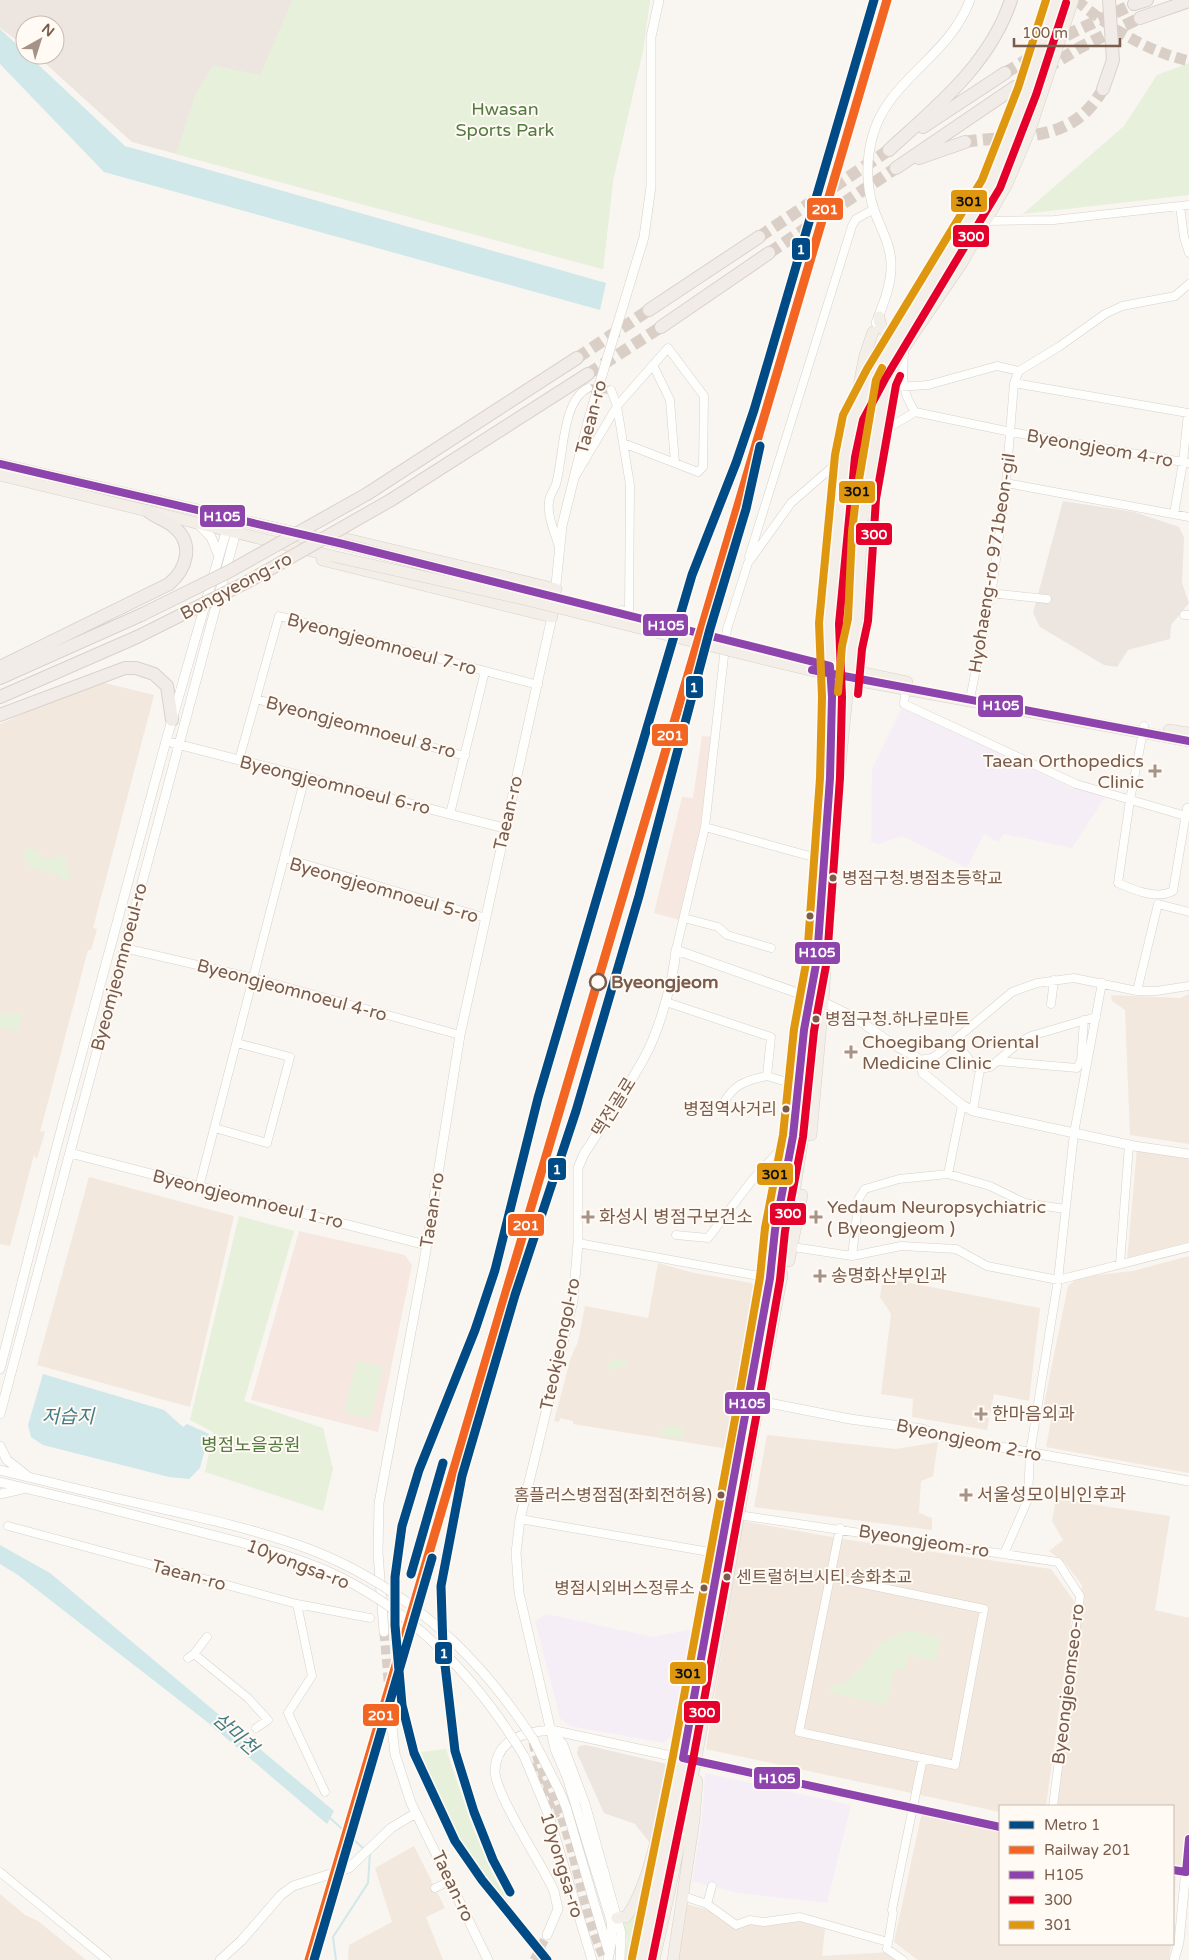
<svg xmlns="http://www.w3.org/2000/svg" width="1189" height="1960" font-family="'Varela Round','Noto Sans KR',sans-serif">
<rect width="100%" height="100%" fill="#f9f5f0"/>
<path fill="#f2e8de" d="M97,681L154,695L93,928L97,929L91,950H88L40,1132L45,1131L37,1159L34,1155L10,1246L0,1244V724Z
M1189,994V1144L1130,1135L1125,1010L1112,1001L1111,995L1180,998Z
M1137,1148L1189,1156V1244L1127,1261Z
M89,1177L234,1216L190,1407L37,1365Z
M1189,1256V1473L1046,1447L1052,1415L1043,1409L1068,1286L1079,1277L1133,1271Z
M658,1263L690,1272L751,1283L756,1289L728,1449L573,1424V1421L560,1418L559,1422L554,1421L571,1357L578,1342L585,1306L648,1318Z
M883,1278L1040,1308L1029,1401L994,1394L987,1430L912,1417L913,1399L881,1394L891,1314L880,1297Z
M767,1435L896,1449L938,1442L933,1476L921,1481L919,1513L932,1518V1530L754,1507Z
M1056,1499L1170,1516L1155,1610L1189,1618V1839L1186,1872L1173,1870V1806H1053L1082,1585L1065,1563L1049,1551L1063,1540L1052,1521Z
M743,1521L843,1539L1051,1569L1074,1601L1046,1806H1000V1812L706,1749Z
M922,1812L1000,1829V1944H1171L1169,1960H918L894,1942Z
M414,1846L445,1908L426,1917L443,1960H348L349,1945L392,1922L375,1868Z
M1173,1872L1176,1873L1173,1934Z
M0,1894L25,1915L38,1921L86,1960H0Z
M686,1904L712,1911L736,1929L750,1923L800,1921L825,1929L822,1956L891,1952L903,1960H676Z"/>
<path fill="#f6e8e1" d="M702,736L712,737L700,829L680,920L654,913L682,797L693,798Z
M299,1231L405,1255L412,1265L378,1432L251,1400Z"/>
<path fill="#ede5e0" d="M0,0H650L643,50L613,180L603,269L132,142L36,55H55V25H25V46L0,28Z
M1063,501L1134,512L1179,527L1184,537L1182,583L1189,603L1171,625L1170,639L1128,650L1117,667L1104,665L1040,627L1033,613Z
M586,1745L671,1765L650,1843L635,1824L604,1813L577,1753L579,1746Z"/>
<path fill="#f6eef6" d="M902,708L1072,788L1091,790L1105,797L1072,848L1004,834L998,842L984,834L967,868L902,836L879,844L871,842L872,769Z
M547,1614L653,1637L693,1629L676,1729L664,1743L570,1726L560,1718L535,1621Z
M705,1773L851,1805L827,1903L739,1893L692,1881L702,1819Z"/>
<path fill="#e7f0db" d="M292,0H650L643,50L613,180L603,269L176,154L195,95L213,65L260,75Z
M1189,63V195L1023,214L1124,126L1157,75Z
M31,848L41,853L43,860L50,859L56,855L65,856L68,863L66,867L71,874L70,878L64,880C60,878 58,874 53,873C40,871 28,871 23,855L25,850Z
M7,1011L23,1015L18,1032L0,1027V1013L6,1015Z
M239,1216L294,1231L244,1401L323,1428L333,1469L323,1511L205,1472L213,1432L190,1420Z
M613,1358L629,1361L623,1367L608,1370L609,1361H612Z
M357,1361L383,1367L370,1419L344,1412Z
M668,1426L684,1428L682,1439L659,1435L660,1431Z
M902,1632H918L941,1637L935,1661L908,1655L904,1671L895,1669L886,1705L829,1692L831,1686L851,1680V1674L861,1670C870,1651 882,1640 902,1632Z
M446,1749L471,1823L490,1869L523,1929L458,1841L433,1786L421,1752Z
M652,1874L633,1960H625L627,1940L623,1923L634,1917Z"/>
<path fill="#d0e8ea" d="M0,29L25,52V55H28L125,146L606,283L600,310L104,172L0,64Z
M43,1374L164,1410L183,1427L187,1424L209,1434L200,1468L189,1479L169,1477L43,1445L31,1437L28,1425Z
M0,1545L50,1573L334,1811L327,1824L206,1721L18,1575L0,1564Z"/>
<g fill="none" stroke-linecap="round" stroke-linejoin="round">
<path stroke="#d0e8ea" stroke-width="2" d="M329,1817L364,1849
M336,1960L333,1937L368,1883L370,1853"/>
<path stroke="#d9cfc7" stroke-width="8" stroke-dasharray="8 4" stroke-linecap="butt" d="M588,388L611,390"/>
<path stroke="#d9cfc7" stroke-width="9" stroke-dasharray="9 4.5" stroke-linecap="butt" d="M384,1632L392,1727
M533,1742C539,1772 556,1799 565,1828C579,1872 585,1919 605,1960
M531,1764L556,1818
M534,1960L547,1935"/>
<path stroke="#d9cfc7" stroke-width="11" stroke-dasharray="11 5.5" stroke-linecap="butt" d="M1076,0C1110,28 1146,51 1189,61
M835,675L839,630
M835,767L842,668
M816,950L825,816
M813,1033L820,960"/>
<path stroke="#d9cfc7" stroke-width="12" stroke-dasharray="12 6" stroke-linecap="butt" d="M1005,73L1071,33L1134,4
M1015,87L1081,47L1140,18
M965,142C1019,133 1071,146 1103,89
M759,237L889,150
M769,253L896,168
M577,358L649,310
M588,374L661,327"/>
<defs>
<path id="minor" d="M1180,206L1184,237L1189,253
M986,221L1054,220L1189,205
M904,352C903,378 900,388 915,412
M653,365L670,400L675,463
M1014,383L1188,413L1183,462L1174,514
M882,388L928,385L997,366L1019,371L1060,346L1105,314L1122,306L1175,296L1189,284
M611,390L617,406L668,348L704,396L703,467L698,472L623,443
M915,412L1011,432L1189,463
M875,436L915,412
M576,475L617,406L630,485L629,612L622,610
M1006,483L1189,517
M559,547C555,533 547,516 549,502C549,496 554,490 556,484C564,457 561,402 588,388
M749,557L852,226L856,219L874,209
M990,593L1047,599
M1184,615H1189
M906,686L904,704L1076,784L1189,817
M971,694L993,582L1006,483L1014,383L1019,371
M256,699L465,756
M1144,726L1130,800L1118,883C1134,890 1157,900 1173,891L1187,808H1189
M239,760L279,616L538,685
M450,814L485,671
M705,827L824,860
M284,858L486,918
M684,918L718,927L727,935L771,948
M124,948L253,978L460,1035
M676,950L705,827L727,629L748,563L791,503L845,456
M1137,991L1158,904L1189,912
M666,1002L771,1037L767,1076L790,1083
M1051,1004L1054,980
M955,1041L974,1066L980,1069L990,1067L1020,1042L1031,1036L1096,1017
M919,1060L932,1058L939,1053L1012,992L1037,983L1074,978L1137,991H1156L1189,986
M997,1061L1077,1068L1081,1061L1084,1020
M721,1107C733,1085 743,1081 767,1076
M973,1111L980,1069
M215,1128L267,1143L290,1057L237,1043
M948,1174L962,1105
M199,1187L305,777
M676,1235L708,1238L753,1179L793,1136
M578,1243L770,1278
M793,1247L852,1256L901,1246L956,1249L987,1266L1058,1280L1189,1247
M852,1256L859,1198L865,1189L899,1179L948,1174L990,1186L1025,1203L1065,1209
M1120,1264L1129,1145
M738,1515L1058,1562L1080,1596L1053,1806
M520,1519L721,1554
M8,1526L297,1604L370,1618
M1004,1554L1028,1499L1030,1453L1058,1280L1074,1133L1102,983
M830,1577L984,1609L955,1765L799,1732L840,1528
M297,1604L312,1676L288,1713L325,1792
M194,1654L207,1637
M188,1658L194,1654L248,1698L268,1720L256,1728
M0,1872L107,1960
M435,1888L450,1881
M683,1896L707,1904L736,1925L750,1920L764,1922L800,1917L888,1942
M707,1904L712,1886
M903,1960L887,1949L893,1913L892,1910L923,1758"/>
<path id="tertiary" d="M876,323C883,305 892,283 891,264C891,245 880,227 874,210C866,186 866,162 872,138C887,79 948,59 970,0
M197,523L211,537L218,554
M555,594L562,526L589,418L644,237L651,186V37L659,0
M173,743L504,828
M70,1153L426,1245
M0,1369L56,1149L166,741L228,525
M754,1400L850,1419L922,1429L945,1437L1189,1481
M0,1414L239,520
M0,1446L7,1460L26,1475
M0,1470L90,1492
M0,1482L87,1503
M0,1494L22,1489
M384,1632L378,1553L379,1503L424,1262L460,1035L553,612
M392,1727L395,1754L411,1803L488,1960
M553,1733L563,1745L585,1804L621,1933L620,1960
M533,1739L559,1790L566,1807L608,1950
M524,1756L549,1816L592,1960
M1173,1870L1189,1872
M547,1935L558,1909L554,1891C543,1866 493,1791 495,1770C497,1738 525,1732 551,1730L1000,1827
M220,1960L241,1941L281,1895L293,1886L349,1868L391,1828L416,1813
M608,1960L612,1940L611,1921L567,1777L555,1749L519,1593L516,1553L520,1519L573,1301L578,1243V1168L584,1154C604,1123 625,1092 643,1060C659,1032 673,982 676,950L823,1002L856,1018L889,1042L915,1056L919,1060L923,1073L962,1105L973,1111L1134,1146L1189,1154
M1174,1960L1179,1942L1189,1839"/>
<path id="primary" d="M879,317C880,327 883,331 892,337L900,334
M863,404L876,374L991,184L1027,91L1057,0
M854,410L865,355L873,332
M0,464L343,544
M0,475L332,556
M334,536L556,589
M322,560L552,617
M843,565L852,462L857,432
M845,631L858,489L864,447L871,417L880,392L904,348L962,263L1007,184L1030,130L1073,0
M784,664L849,679L1189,741
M825,665L907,682
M1169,730L1189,733
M826,825L832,697L829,624L833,575L845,456L853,417L864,397
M803,1041L818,941
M811,1135L823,1002L834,825L852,647C861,608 858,569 862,529C867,479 877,431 886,382
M792,1206L805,1124
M789,1261L802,1195
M617,1918L626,1917C651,1884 662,1810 672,1769L683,1758
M642,1960C684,1761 721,1560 756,1360C775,1251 799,1143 808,1033
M654,1960C707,1734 737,1503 782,1276L781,1269L785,1247
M673,1960L694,1820L697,1781"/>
<path id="trunk" d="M1134,4L1147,0
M1140,18L1189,1
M1103,89L1113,60L1109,0
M923,127L1005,73
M889,150C937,106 990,64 1011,0
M919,158L965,142
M896,168L1015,87
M649,310L759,237
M661,327L769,253
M367,494L577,358
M391,500L588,374
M0,667L169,584C186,570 195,544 174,527C166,520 156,518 148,511
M0,678L141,615
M0,697L137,637
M0,715L125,668H136L154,674L167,686L172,720"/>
</defs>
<use href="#minor" stroke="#d7d1cb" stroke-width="9"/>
<use href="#tertiary" stroke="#d7d1cb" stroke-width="10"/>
<use href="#primary" stroke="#dad1cc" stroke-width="12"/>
<use href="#trunk" stroke="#dad1cc" stroke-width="14"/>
<use href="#minor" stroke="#fefefd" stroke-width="8"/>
<use href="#tertiary" stroke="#fefefd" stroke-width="9"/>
<use href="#primary" stroke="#f3eee8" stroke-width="11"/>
<use href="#trunk" stroke="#f2ece8" stroke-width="12"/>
<defs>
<path id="tertiary-bridge" d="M90,1492C163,1510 239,1523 309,1549C405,1586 478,1654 533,1739
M87,1503C129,1514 170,1524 212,1535C256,1546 301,1558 342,1578C421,1618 479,1682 524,1756"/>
<path id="primary-bridge" d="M343,544L766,652
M332,556L523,599L784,664"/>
<path id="trunk-bridge" d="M141,615L230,571L367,494
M137,637L249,581L391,500"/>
</defs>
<use href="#tertiary-bridge" stroke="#d7d1cb" stroke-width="10" stroke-linecap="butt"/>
<use href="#primary-bridge" stroke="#dad1cc" stroke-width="12" stroke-linecap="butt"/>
<use href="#trunk-bridge" stroke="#dad1cc" stroke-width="14" stroke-linecap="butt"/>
<use href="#tertiary-bridge" stroke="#fefefd" stroke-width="9"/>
<use href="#primary-bridge" stroke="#f3eee8" stroke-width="11"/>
<use href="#trunk-bridge" stroke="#f2ece8" stroke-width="12"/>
<defs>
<path id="bus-1" d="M0,464L343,544L830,666L832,697L830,778L817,959L804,1030L793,1136L775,1230L770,1278L683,1758L1000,1827
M812,670L1189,741
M1173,1870L1186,1872L1189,1839"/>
<path id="bus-2" d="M858,694L862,649L868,621L876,499L896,385L900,376
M652,1960L693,1760L759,1401L780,1280L785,1231L803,1137L814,1031L827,960L840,778L842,697L839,624L855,457L863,420L885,379L1000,188L1036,95L1066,3"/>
<path id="bus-3" d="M838,692L842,646L848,619L852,532L856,497L876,380L882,368
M632,1958L673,1756L739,1397L760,1277L765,1228L783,1135L794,1029L807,958L820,778L822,697L819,623L835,455L843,415L867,369L982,180L1018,88L1046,0"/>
</defs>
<use href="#bus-1" stroke="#fffaf3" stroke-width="11"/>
<use href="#bus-2" stroke="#fffaf3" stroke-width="11"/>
<use href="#bus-3" stroke="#fffaf3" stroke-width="11"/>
<use href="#bus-1" stroke="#8e44ad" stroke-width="8"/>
<use href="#bus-2" stroke="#e4002b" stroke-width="8"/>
<use href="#bus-3" stroke="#de970f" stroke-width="8"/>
<defs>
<path id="rail-1" d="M309,1960L887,0"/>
</defs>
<use href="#rail-1" stroke="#fffaf3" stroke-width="12"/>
<use href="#rail-1" stroke="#f26522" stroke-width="9"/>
<defs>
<path id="metro-1" d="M411,1574L443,1463
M510,1892L493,1860L474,1812L455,1751L443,1648L441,1586L462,1476L515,1295L576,1111L639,896L710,629L746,509L760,446
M314,1960L432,1558
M547,1960L482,1880L455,1841L414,1753L402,1705L395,1625V1577L402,1526L419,1470L475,1330L495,1270L538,1098L692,575L736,463L754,410L874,0"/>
</defs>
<use href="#metro-1" stroke="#fffaf3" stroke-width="12"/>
<use href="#metro-1" stroke="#004a85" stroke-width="9"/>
</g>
<g fill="#a69286" stroke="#fffaf3" stroke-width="2">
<path d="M1152.5 763.5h5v5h5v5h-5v5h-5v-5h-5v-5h5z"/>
<path d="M848.5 1044.5h5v5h5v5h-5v5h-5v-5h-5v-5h5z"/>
<path d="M585.5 1209.5h5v5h5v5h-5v5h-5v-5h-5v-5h5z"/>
<path d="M813.5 1209.5h5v5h5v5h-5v5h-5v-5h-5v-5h5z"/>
<path d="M817.5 1268.5h5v5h5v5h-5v5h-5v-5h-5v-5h5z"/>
<path d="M978.5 1406.5h5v5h5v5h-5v5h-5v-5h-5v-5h5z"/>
<path d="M963.5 1487.5h5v5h5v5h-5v5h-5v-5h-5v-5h5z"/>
</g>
<g fill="#7a5c4d" stroke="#fffaf3" stroke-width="2">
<circle cx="833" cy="878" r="4.5"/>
<circle cx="810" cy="916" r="4.5"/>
<circle cx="816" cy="1019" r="4.5"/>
<circle cx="786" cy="1109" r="4.5"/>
<circle cx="721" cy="1495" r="4.5"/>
<circle cx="727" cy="1577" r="4.5"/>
<circle cx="704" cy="1588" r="4.5"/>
</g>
<circle fill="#fffaf3" stroke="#7a5c4d" stroke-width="2.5" cx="598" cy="982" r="8"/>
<g text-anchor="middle" stroke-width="4" stroke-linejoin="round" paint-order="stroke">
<g font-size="17" fill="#7a5c4d" stroke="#fffaf3" text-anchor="start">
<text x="842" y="884">병점구청.병점초등학교</text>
<text x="825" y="1025">병점구청.하나로마트</text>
<text x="777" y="1115" text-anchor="end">병점역사거리</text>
<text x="712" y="1501" text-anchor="end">홈플러스병점점(좌회전허용)</text>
<text x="736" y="1583">센트럴허브시티.송화초교</text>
<text x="695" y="1594" text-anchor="end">병점시외버스정류소</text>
</g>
<g font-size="18" fill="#537a41" stroke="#fffaf3">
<text x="505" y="115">Hwasan<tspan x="505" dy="21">Sports Park</tspan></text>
<text x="251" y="1451">병점노을공원</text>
</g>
<g font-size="18" fill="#7a5c4d" stroke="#fffaf3">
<text transform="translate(591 417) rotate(-75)" y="6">Taean-ro</text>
<text transform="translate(1100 448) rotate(10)" y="6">Byeongjeom 4-ro</text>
<text transform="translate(992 563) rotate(-81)" y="6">Hyohaeng-ro 971beon-gil</text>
<text transform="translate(236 586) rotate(-28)" y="6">Bongyeong-ro</text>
<text transform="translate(382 644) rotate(15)" y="6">Byeongjeomnoeul 7-ro</text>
<text transform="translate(361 727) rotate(15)" y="6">Byeongjeomnoeul 8-ro</text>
<text transform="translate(335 785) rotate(14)" y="6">Byeongjeomnoeul 6-ro</text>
<text transform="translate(508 813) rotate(-77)" y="6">Taean-ro</text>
<text transform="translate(384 890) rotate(16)" y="6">Byeongjeomnoeul 5-ro</text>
<text transform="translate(119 967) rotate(-75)" y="6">Byeomjeomnoeul-ro</text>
<text transform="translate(292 990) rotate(15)" y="6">Byeongjeomnoeul 4-ro</text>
<text transform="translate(614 1107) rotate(-58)" y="6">떡전골로</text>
<text transform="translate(248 1199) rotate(14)" y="6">Byeongjeomnoeul 1-ro</text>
<text transform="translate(432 1210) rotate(-81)" y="6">Taean-ro</text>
<text transform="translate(560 1344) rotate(-78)" y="6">Tteokjeongol-ro</text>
<text transform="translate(969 1440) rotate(12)" y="6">Byeongjeom 2-ro</text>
<text transform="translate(924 1541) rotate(9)" y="6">Byeongjeom-ro</text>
<text transform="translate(298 1564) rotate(21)" y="6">10yongsa-ro</text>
<text transform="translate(189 1575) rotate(15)" y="6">Taean-ro</text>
<text transform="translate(1068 1684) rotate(-83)" y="6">Byeongjeomseo-ro</text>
<text transform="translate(562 1865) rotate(73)" y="6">10yongsa-ro</text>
<text transform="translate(453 1886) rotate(65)" y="6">Taean-ro</text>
</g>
<g font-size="18" fill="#7a5c4d" stroke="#fffaf3" text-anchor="start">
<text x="1144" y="767" text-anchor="end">Taean Orthopedics<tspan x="1144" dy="21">Clinic</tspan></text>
<text x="862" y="1048">Choegibang Oriental<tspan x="862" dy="21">Medicine Clinic</tspan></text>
<text x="827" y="1213">Yedaum Neuropsychiatric<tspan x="827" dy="21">( Byeongjeom )</tspan></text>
<text x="599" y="1223">화성시 병점구보건소</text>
<text x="831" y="1282">송명화산부인과</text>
<text x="992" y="1420">한마음외과</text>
<text x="977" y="1501">서울성모이비인후과</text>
</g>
<g font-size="18" font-weight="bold" fill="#7a5c4d" stroke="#fffaf3" text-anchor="start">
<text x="611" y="988">Byeongjeom</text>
</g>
<g font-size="19" font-style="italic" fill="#437c86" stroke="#fffaf3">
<text x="68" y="1423">저습지</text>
<text transform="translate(236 1733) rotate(42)" y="7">삼미천</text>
</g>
</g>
<g stroke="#fffaf3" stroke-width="2">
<rect x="950" y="189" width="38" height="24" rx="5" fill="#de970f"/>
<rect x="806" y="197" width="38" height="24" rx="5" fill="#f26522"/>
<rect x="952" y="224" width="38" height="24" rx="5" fill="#e4002b"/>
<rect x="791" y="237" width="20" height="24" rx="5" fill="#004a85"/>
<rect x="838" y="480" width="38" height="24" rx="5" fill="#de970f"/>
<rect x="199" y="504" width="47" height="24" rx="5" fill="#8e44ad"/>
<rect x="855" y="522" width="38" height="24" rx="5" fill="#e4002b"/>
<rect x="642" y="613" width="47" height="24" rx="5" fill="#8e44ad"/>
<rect x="685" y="675" width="19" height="24" rx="5" fill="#004a85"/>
<rect x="977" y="694" width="47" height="24" rx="5" fill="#8e44ad"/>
<rect x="651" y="723" width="38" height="24" rx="5" fill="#f26522"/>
<rect x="794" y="941" width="47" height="24" rx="5" fill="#8e44ad"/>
<rect x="547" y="1157" width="20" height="24" rx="5" fill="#004a85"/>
<rect x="756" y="1162" width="38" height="24" rx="5" fill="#de970f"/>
<rect x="769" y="1202" width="38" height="24" rx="5" fill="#e4002b"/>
<rect x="507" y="1213" width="38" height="24" rx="5" fill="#f26522"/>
<rect x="724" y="1391" width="47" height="24" rx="5" fill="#8e44ad"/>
<rect x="434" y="1641" width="19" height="24" rx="5" fill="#004a85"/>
<rect x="669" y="1661" width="38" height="24" rx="5" fill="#de970f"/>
<rect x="683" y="1700" width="38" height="24" rx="5" fill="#e4002b"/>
<rect x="362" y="1703" width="38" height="24" rx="5" fill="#f26522"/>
<rect x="753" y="1766" width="48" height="24" rx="5" fill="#8e44ad"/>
</g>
<g font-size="14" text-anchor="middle" font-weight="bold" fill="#fff">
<text x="825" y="214">201</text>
<text x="971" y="241">300</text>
<text x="801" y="254">1</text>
<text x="222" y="521">H105</text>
<text x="874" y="539">300</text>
<text x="666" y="630">H105</text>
<text x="694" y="692">1</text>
<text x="1001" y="710">H105</text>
<text x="670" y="740">201</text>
<text x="817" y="957">H105</text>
<text x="557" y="1174">1</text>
<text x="788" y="1218">300</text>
<text x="526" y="1230">201</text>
<text x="747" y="1408">H105</text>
<text x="444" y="1658">1</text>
<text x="702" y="1717">300</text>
<text x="381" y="1720">201</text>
<text x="777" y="1783">H105</text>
</g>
<g font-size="14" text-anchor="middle" font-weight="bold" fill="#111">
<text x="969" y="206">301</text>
<text x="857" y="496">301</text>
<text x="775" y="1179">301</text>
<text x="688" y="1678">301</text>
</g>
<rect x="999" y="1805" width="175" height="140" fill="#fffaf3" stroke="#cabbb1"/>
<rect x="1009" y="1821" width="25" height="8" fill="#004a85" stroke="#cabbb1"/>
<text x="1044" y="1830" font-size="15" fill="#7a5c4d">Metro 1</text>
<rect x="1009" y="1846" width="25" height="8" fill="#f26522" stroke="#cabbb1"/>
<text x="1044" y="1855" font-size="15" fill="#7a5c4d">Railway 201</text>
<rect x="1009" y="1871" width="25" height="8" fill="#8e44ad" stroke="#cabbb1"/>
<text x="1044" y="1880" font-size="15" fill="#7a5c4d">H105</text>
<rect x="1009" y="1896" width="25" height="8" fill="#e4002b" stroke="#cabbb1"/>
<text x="1044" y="1905" font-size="15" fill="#7a5c4d">300</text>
<rect x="1009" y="1921" width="25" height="8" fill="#de970f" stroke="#cabbb1"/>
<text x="1044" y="1930" font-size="15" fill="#7a5c4d">301</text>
<g transform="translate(40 40) rotate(39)"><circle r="24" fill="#fffaf3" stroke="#cabbb1"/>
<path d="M0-4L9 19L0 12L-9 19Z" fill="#a69286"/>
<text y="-8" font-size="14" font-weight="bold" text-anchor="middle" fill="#7a5c4d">N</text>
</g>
<path d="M1014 38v8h106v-8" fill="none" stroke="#7a5c4d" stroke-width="2.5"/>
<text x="1022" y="38" font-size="15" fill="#7a5c4d" stroke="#fffaf3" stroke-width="4" paint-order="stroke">100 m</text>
</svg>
